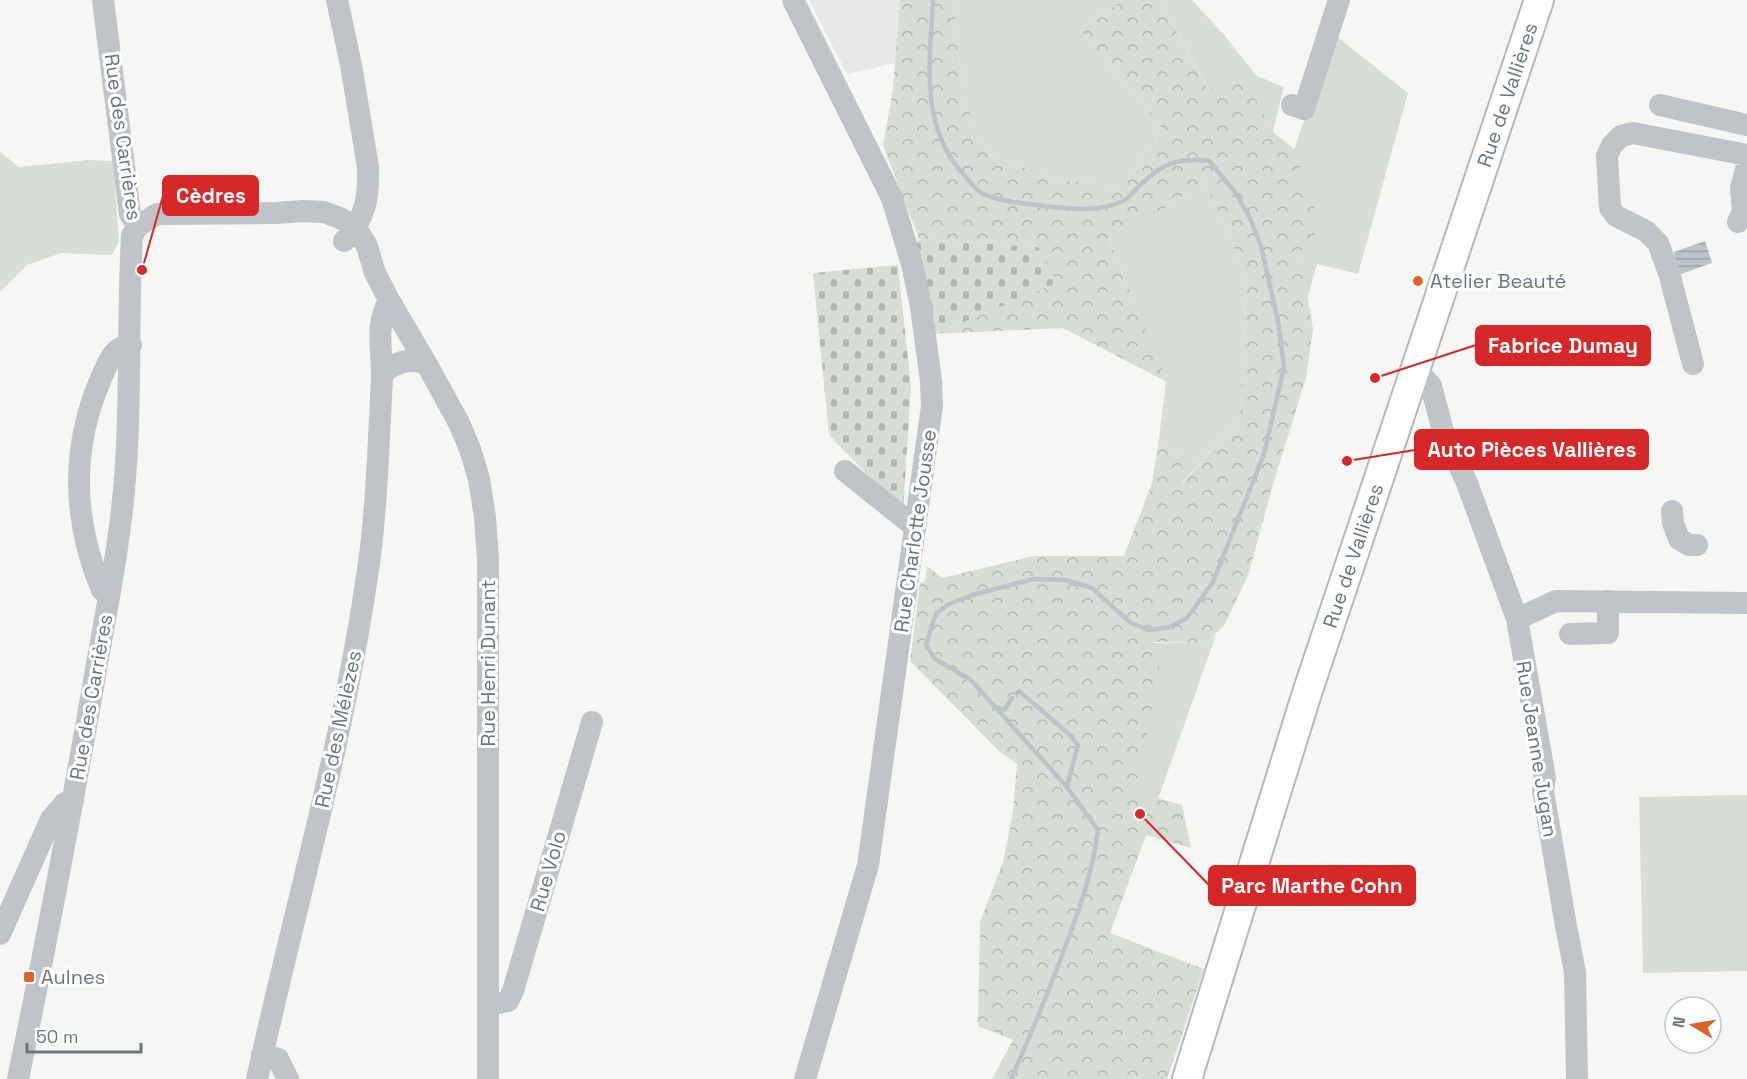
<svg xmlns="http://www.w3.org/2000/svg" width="1747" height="1079" font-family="'Space Grotesk',sans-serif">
<defs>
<pattern id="forest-crowns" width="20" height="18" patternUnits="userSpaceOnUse" patternTransform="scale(1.5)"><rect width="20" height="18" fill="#d8ddd5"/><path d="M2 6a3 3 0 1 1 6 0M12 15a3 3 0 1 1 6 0" fill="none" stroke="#b3b8b2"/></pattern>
<pattern id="cemetery-stones" width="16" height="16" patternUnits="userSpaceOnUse" patternTransform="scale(1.5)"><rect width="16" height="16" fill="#d8ddd5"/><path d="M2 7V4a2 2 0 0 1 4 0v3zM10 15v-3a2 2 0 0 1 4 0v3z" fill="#b3b8b2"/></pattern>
<pattern id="water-rules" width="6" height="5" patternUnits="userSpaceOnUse" patternTransform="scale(1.5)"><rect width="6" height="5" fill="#bac4c9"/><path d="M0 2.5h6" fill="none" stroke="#9ba4a9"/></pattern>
</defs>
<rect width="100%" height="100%" fill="#f6f7f4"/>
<path fill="#e7e8e7" d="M809,0H900L895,63L847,74Z"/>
<path fill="#d8ddd5" d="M953,0H1124L1079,29L1162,128L1124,186L1066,181L990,156L964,101Z
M1160,0H1192L1225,36L1257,76L1284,87L1273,132L1243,76L1210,92Z
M1335,35L1408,93L1358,274L1317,264L1307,300L1300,252L1294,149Z
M0,152L19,167L89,160L113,161L119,241L115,250L111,255L61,253L27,265L0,292Z
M1204,181L1246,273L1240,418L1181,484V451L1158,445L1166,382L1108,236L1162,211Z
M1019,593L1154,643H1207L1216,635L1146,833L961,626Z
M1747,795V971L1643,973L1639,797Z"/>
<path fill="url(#forest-crowns)" d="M900,0H953L964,101L990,156L1066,181L1124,186L1162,128L1079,29L1124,0H1160L1209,91L1243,75L1273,132L1294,149L1321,227L1300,252L1313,329L1306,378L1274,481L1248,576L1225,624L1207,643L1151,642L1161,658L1142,760L1138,793L1182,805L1191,848L1146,835L1110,933L1204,969L1167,1079H992L1013,1040L978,1026L980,922L1003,862L1013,812L1017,764L1000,752L910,661L920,583L925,582L927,566L942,578L1034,556H1124L1152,483L1158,445L1181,451L1182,484L1240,418L1246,273L1204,181L1162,211L1108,237L1167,382L1063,328L935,334L1056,283L1038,247L919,239L883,145L893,89Z"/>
<path fill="url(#cemetery-stones)" d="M919,239L1038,247L1057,283L935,334L916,243Z
M898,265L911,387L903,511L829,435L813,273Z"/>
<path fill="url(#water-rules)" d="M1705,241L1712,263L1681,274L1677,268L1674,252Z"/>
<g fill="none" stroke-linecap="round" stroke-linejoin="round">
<path stroke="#bac4c9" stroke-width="4.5" d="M933,0C930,60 919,127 964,175C969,181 976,190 983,194C1000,201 1019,203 1037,205C1064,208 1096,214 1123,201C1129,198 1135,190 1140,185C1162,164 1178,157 1209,161L1235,192L1250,218L1261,246L1278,321L1284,367L1264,454L1213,582L1187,618L1170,627L1149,630L1131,623L1092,588L1066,580L1033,579L972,595L949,604L937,613L934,619L926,645L935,659L971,680L1067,787L1098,830C1093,871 1079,911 1064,950C1048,994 1030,1036 1011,1079
M1017,693L1019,691L1070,735L1078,745L1067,787
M996,708L1005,709L1012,698"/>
<defs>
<g id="major">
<path id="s1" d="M1187,1079L1307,693L1539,0"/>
</g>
</defs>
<use href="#major" stroke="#b5b9bd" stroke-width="32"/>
<path stroke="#c0c3c7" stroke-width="22" d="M103,0L130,214L138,226
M337,0L351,65L368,167C369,197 366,218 344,241
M793,0L892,198L912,264L921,307L931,381L932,406L868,865L805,1079
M1292,105L1304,109L1339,0
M1660,105L1747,125
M1738,222L1743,211L1741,188L1747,166
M1693,364L1669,273L1658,243L1646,231L1616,216L1610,208L1607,156L1612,145L1621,136L1633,133L1747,155
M382,373C397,362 407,358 426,363
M1413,376L1426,380L1431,386L1443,431L1467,483L1517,619L1545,778L1543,791L1566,926L1575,972L1577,1079
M845,471L915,527
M1672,511L1673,523L1679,539L1689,545H1697
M109,592L102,590C72,519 71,446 102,376C108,363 114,345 131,345
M1517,619L1556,601L1747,603
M1570,634L1608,633V601
M0,934L51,819L65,803L73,801
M489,1005L508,1001L513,991L592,722
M262,1054L278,1059L288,1079
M18,1079C45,949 70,818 93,687C104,622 118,556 124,490C132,405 127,320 132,236L138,226L157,214L276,213L303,211L324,212L340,218L356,228L367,246L375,273L389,300L426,363L459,423L470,449L479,479L485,517L488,559V1079
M257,1079C293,914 341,751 366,583C377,516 378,447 382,380C383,349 374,330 389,300"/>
<use href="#major" stroke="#fff" stroke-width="28"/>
</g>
<g fill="#dd622d" stroke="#fff" stroke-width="2">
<circle cx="1418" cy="281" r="6"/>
<rect x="23" y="971" width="12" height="12" rx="3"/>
</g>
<g text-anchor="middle" stroke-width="6" stroke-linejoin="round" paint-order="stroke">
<g font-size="20" fill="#677584" stroke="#fff">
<text dy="7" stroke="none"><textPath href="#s1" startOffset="1035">Rue de Vallières</textPath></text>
<text transform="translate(123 137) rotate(82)" y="7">Rue des Carrières</text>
<text transform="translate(915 531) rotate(-82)" y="7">Rue Charlotte Jousse</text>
<text dy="7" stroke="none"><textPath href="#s1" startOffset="549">Rue de Vallières</textPath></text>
<text transform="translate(488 663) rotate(-90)" y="7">Rue Henri Dunant</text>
<text transform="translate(91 697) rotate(-80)" y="7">Rue des Carrières</text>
<text transform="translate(338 729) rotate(-78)" y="7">Rue des Mélèzes</text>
<text transform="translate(1537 749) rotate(81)" y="7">Rue Jeanne Jugan</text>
<text transform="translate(548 871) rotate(-74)" y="7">Rue Volo</text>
</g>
<g font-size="20" fill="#677584" stroke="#fff" text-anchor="start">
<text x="1430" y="288">Atelier Beauté</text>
<text x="41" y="984">Aulnes</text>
</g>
</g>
<path fill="none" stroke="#d62828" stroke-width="2" d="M142 270L163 196M1375 378L1476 345M1347 461L1415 450M1140 814L1209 885"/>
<g fill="#d62828" stroke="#fff" stroke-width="2">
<circle cx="142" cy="270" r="6"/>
<circle cx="1375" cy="378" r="6"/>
<circle cx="1347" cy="461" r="6"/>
<circle cx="1140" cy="814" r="6"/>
</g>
<g fill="#d62828" stroke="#d62828" stroke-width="2">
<rect x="163" y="176" width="95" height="39" rx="6"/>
<rect x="1476" y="326" width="174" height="39" rx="6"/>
<rect x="1415" y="430" width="233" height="39" rx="6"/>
<rect x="1209" y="866" width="206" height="39" rx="6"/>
</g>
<g font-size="21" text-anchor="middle" font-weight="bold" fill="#fff">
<text x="211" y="203">Cèdres</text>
<text x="1563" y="353">Fabrice Dumay</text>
<text x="1532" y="457">Auto Pièces Vallières</text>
<text x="1312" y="893">Parc Marthe Cohn</text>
</g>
<g transform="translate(1693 1025) rotate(281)"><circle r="28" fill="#ffffff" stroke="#c2c8ce" stroke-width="1.5"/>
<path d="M0-4.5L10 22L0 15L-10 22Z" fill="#dd622d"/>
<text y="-9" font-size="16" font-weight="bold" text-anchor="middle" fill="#677584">N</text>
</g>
<path d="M27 1043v9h114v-9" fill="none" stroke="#677584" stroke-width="3"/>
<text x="36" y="1043" font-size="18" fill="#677584" stroke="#ffffff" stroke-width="4.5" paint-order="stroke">50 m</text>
</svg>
